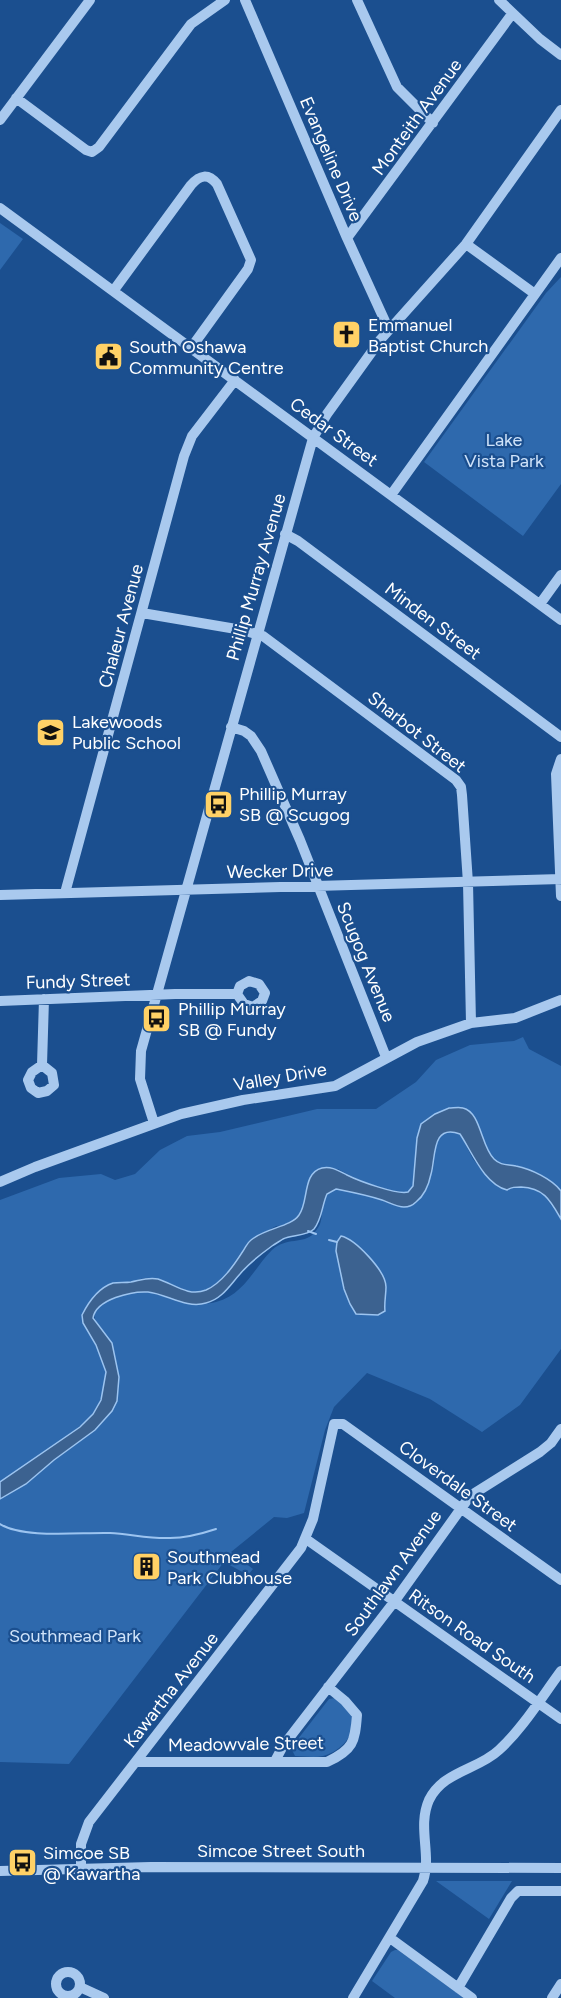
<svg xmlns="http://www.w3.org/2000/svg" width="561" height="1998" font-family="Figtree,sans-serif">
<rect width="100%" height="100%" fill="#1b4f8f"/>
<path fill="#2e69ad" d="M0,223L23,239L0,270Z
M561,277V484L523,536L424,462L546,293Z
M523,1037L529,1049L561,1066V1191C552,1179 531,1169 516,1166C510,1164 503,1166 497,1162C482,1152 480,1126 471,1112L417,1138L413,1186L409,1192C394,1196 351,1177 338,1169L309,1181L304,1206L295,1220L287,1225L276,1226L249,1241L222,1280L206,1290L197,1292L183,1291L157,1279L144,1278L131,1282L112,1284L83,1323C91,1337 105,1359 106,1374C106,1388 101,1402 93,1413C79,1432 22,1471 0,1482V1200L59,1178L101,1174L115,1180L135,1174L160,1150L187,1136L220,1132L317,1109H376L416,1082L436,1060L470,1045L514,1041Z
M452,1131L460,1134L473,1159L483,1172L507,1190L512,1187L537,1189L544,1195L561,1219V1349L520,1405L482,1432L430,1399L367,1373L334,1407L325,1430L304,1513L287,1518L274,1517L231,1552L253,1569L248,1575L224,1562L69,1764L0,1762V1499L26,1484L54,1460L95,1430L103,1422L117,1401L97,1323C84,1302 130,1292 145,1292C156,1292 165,1298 176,1301C188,1305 204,1305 216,1302C245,1294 253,1269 272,1250C286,1237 304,1244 313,1234C326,1221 319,1214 324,1200C326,1195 331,1189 337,1189C351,1188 388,1202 403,1207C412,1197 424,1186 431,1174C440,1157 425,1137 452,1131Z
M335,1698C339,1702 346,1706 349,1711C362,1730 341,1752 323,1756C314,1758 303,1756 295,1756L291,1748L329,1699Z
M436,1881H512L489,1919Z
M395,1950H398L464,1998H395L372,1981L391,1952Z"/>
<path fill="#3c6290" stroke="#9cc4f0" stroke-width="1.5" d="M449,1108C453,1108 459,1107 463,1108C481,1112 481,1147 494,1159C501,1166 508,1164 516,1166C531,1169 552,1179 561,1191V1219C550,1200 544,1188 521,1187C515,1187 512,1187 507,1190C484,1184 472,1152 460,1134C431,1123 436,1158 431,1174C429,1184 425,1195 416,1202C413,1205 408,1207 404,1207C397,1207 388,1202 382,1200C367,1195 351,1192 336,1189L327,1194C322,1205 322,1219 314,1229C307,1236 292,1235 283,1239C280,1241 275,1244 272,1246C261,1254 249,1263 240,1274C230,1285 222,1299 206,1303C186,1309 167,1294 148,1292C132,1291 96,1299 93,1318L112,1343L119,1377L117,1401L112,1411L95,1430L54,1460L26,1484L0,1499V1482L80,1427L93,1414L101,1400L106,1372L96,1345L83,1323L82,1315C88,1303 98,1288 113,1283C119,1282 125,1283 131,1282C141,1280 148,1277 158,1279C174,1284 188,1297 206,1290C222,1283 234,1265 243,1251C246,1247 247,1243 251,1240C265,1228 291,1227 299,1215C309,1202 302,1173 322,1168C332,1166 339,1171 347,1175C359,1181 397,1195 408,1192L413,1186L417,1138L421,1124L435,1114Z
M341,1236C355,1239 386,1271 386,1287C386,1295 384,1303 385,1311L378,1315L356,1314L350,1304L344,1289L336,1251L337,1242Z"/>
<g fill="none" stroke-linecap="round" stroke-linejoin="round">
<path stroke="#9cc4f0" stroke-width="2" d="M308,1231L316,1234
M329,1240L337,1242
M0,1524C24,1539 81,1532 110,1533C130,1534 150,1539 170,1538C186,1538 201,1534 216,1529"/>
<path stroke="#a9c9ee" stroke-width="10" d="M245,0L347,238L389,330
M357,0L397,87L433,123
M499,0L540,39L561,55
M16,98L86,150L92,152L99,147L191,24L225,0
M0,120L90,0
M0,208L561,620
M347,238L512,14
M466,244L535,294
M114,290L191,185C200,175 208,173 217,184L251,260L248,269L191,348
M391,495L561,258
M285,534L298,541L561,737
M540,604L561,575
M142,613L242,630L263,636L456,780L461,787L462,795L468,883L471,1023
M231,727L244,731L251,736L261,751L300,840L386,1057
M561,759L556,774L561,896
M65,893L184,456L192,436L235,380
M0,895L561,879
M0,1001L175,994H237L244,1004L253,1007L262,1001L265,993L259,984L249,981L240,986L237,994
M42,1065L52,1073L54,1085L47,1091L38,1093L31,1088L28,1080L32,1072L42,1065L44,999
M154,1123L140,1079L141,1051L313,438L327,414L381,339L466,244L561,110
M0,1182L35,1167L181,1114L243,1100L335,1086L417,1042L471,1023L515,1018L561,1000
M306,1539L561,1719
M275,1761L283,1746L394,1602L470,1496L540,1452L551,1443L561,1429
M137,1762H327C353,1750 355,1742 357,1715L345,1701L328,1687
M81,1868V1844L89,1822L301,1548L313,1519L334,1424H343L561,1580
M0,1871L151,1867L561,1868
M390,1938L472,1998
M56 1984a12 12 0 1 1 24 0a12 12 0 1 1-24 0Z
M80,1987L104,1998
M458,1988L511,1898L518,1891H561
M353,1998L423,1881C432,1855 417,1827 429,1800C443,1771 478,1770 499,1750C523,1728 541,1698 561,1671
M552,1998L561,1984"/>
</g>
<defs>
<symbol id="church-square" viewBox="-11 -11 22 22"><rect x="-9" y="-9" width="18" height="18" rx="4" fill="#ffd166" stroke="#1b4f8f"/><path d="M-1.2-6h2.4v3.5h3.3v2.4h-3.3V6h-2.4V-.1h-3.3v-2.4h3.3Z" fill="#111"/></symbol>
<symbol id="civic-square" viewBox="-11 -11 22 22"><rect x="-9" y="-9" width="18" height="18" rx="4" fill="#ffd166" stroke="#1b4f8f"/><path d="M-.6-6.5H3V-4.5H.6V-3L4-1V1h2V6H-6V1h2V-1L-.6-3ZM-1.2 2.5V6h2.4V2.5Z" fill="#111"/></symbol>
<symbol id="school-square" viewBox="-11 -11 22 22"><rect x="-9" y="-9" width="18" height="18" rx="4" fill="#ffd166" stroke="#1b4f8f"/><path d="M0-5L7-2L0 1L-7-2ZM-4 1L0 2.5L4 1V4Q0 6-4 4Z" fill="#111"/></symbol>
<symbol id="bus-square" viewBox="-11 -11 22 22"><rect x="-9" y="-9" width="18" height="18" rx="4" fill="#ffd166" stroke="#1b4f8f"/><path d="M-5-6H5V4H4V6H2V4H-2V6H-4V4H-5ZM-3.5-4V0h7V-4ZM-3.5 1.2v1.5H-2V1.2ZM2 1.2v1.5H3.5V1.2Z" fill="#111"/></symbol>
<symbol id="building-square" viewBox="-11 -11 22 22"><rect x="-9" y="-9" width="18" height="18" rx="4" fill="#ffd166" stroke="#1b4f8f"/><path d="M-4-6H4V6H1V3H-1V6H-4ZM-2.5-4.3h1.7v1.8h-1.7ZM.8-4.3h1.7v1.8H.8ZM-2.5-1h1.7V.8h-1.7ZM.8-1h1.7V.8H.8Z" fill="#111"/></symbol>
</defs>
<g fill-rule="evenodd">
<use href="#church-square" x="330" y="318" width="33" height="33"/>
<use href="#civic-square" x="92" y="340" width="33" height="33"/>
<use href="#school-square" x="34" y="716" width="33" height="33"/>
<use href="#bus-square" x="202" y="788" width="33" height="33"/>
<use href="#bus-square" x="140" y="1002" width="33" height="33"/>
<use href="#building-square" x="130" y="1550" width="33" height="33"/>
<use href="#bus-square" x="6" y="1846" width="33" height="33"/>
</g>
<g text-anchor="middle" stroke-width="4.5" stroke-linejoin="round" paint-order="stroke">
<g font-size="18" fill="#fff" stroke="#1b4f8f">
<text transform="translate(417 117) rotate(-54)" y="6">Monteith Avenue</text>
<text transform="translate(331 159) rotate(67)" y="6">Evangeline Drive</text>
<text transform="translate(334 432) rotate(36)" y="6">Cedar Street</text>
<text transform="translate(256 577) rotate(-74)" y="6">Phillip Murray Avenue</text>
<text transform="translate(433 621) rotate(37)" y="6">Minden Street</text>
<text transform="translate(121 626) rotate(-75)" y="6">Chaleur Avenue</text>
<text transform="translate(417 732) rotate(38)" y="6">Sharbot Street</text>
<text transform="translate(280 871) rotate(-1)" y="6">Wecker Drive</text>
<text transform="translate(366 962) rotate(68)" y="6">Scugog Avenue</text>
<text transform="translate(78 981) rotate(-2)" y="6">Fundy Street</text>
<text transform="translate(280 1077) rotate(-10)" y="6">Valley Drive</text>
<text transform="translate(458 1486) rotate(36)" y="6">Cloverdale Street</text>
<text transform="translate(393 1573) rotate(-54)" y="6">Southlawn Avenue</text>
<text transform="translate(472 1636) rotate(35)" y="6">Ritson Road South</text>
<text transform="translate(171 1690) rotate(-52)" y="6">Kawartha Avenue</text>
<text transform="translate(246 1744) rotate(-1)" y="6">Meadowvale Street</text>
<text x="281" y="1857">Simcoe Street South</text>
</g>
<g font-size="18" fill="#fff" stroke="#1b4f8f" text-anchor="start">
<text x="368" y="331">Emmanuel<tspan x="368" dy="21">Baptist Church</tspan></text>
<text x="129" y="353">South Oshawa<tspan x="129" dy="21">Community Centre</tspan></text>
<text x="72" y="728">Lakewoods<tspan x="72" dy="21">Public School</tspan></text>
<text x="239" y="800">Phillip Murray<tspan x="239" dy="21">SB @ Scugog</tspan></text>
<text x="178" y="1015">Phillip Murray<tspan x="178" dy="21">SB @ Fundy</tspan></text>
<text x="167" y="1563">Southmead<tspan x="167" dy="21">Park Clubhouse</tspan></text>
<text x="43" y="1859">Simcoe SB<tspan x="43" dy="21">@ Kawartha</tspan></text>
</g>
<g font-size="18" fill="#cfe3fa" stroke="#1b4f8f">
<text x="504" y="446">Lake<tspan x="504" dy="21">Vista Park</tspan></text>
<text x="75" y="1642">Southmead Park</text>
</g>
</g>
</svg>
